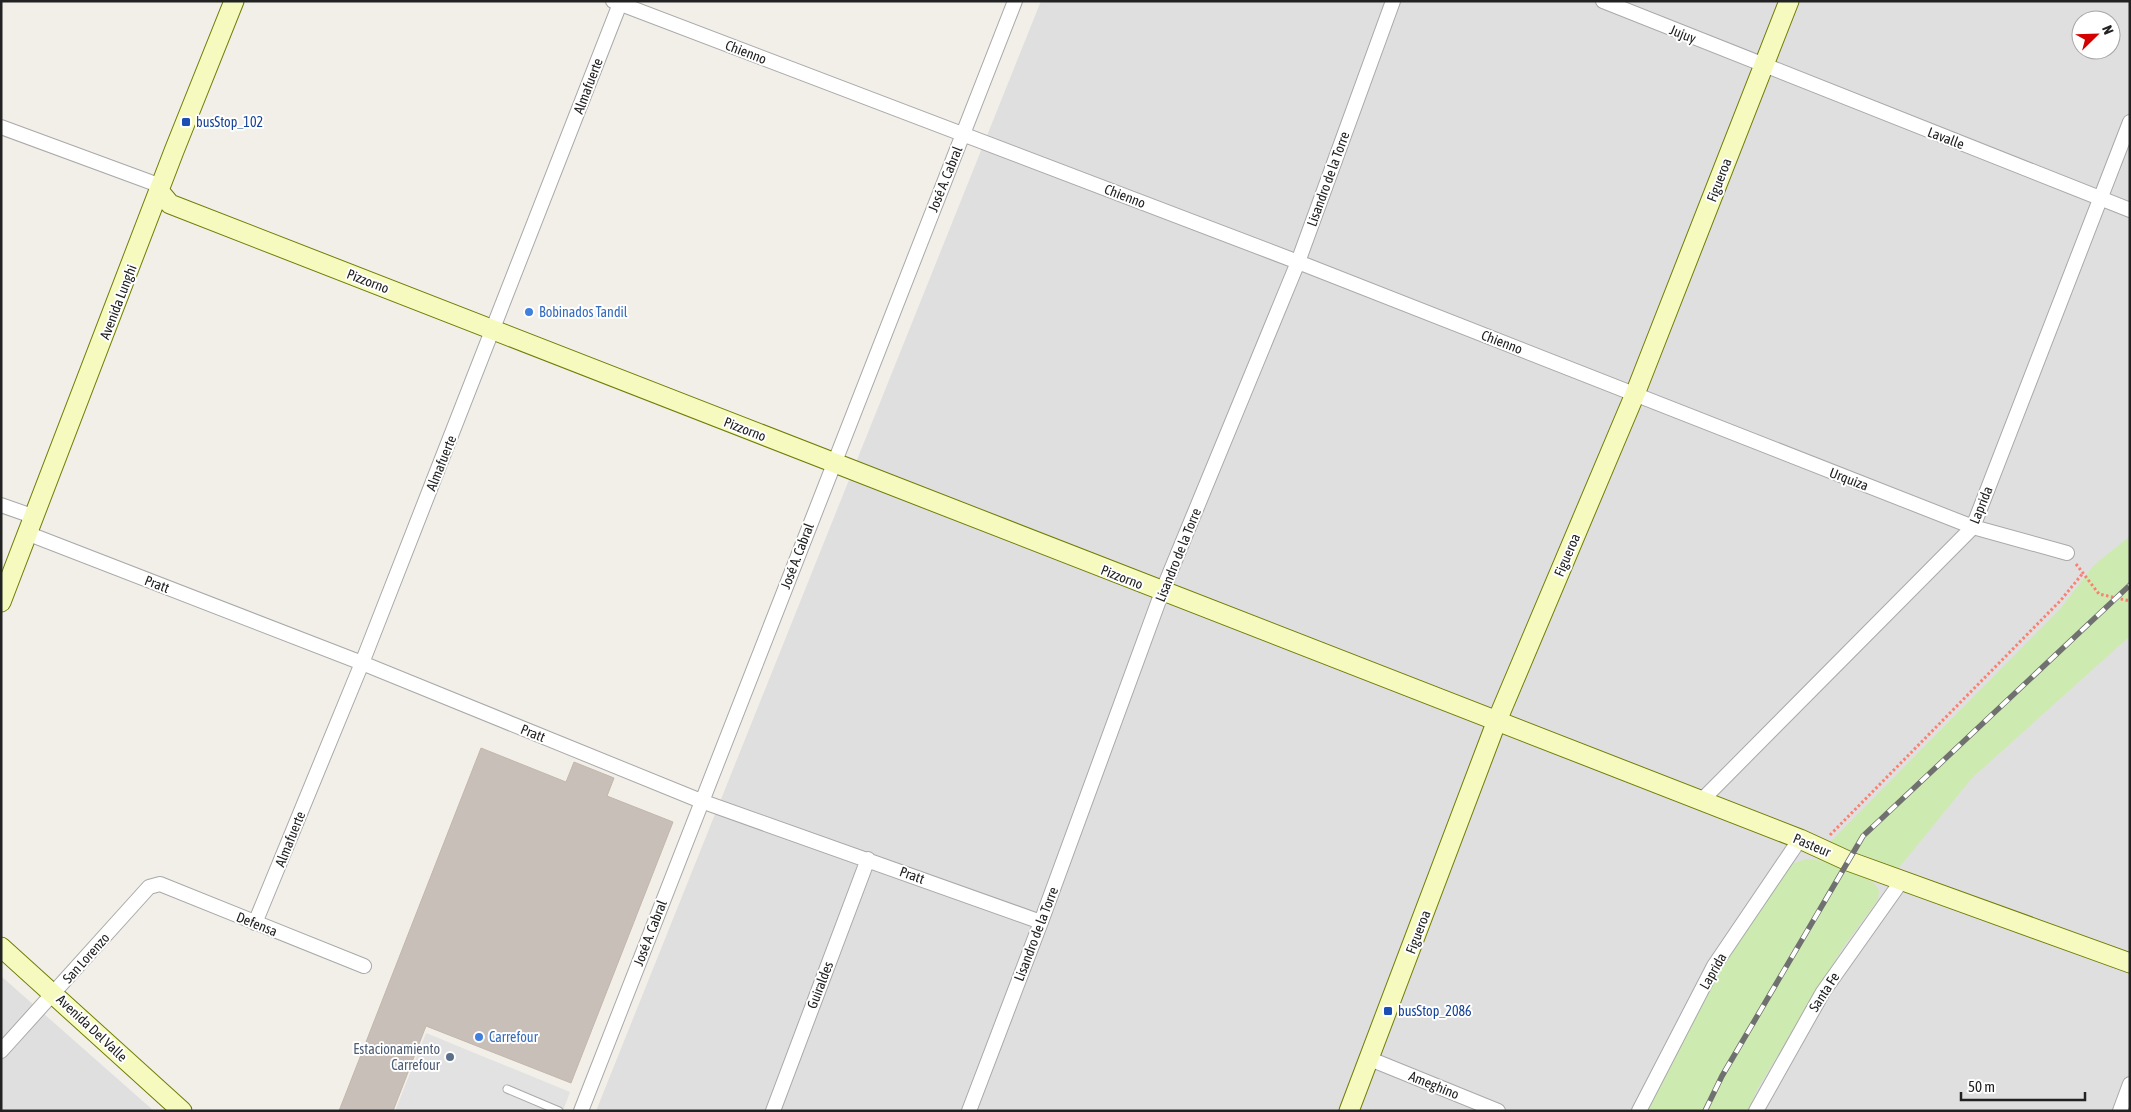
<svg xmlns="http://www.w3.org/2000/svg" width="2131" height="1112" font-family="'Asap Condensed',sans-serif">
<rect width="100%" height="100%" fill="#f2efe9"/>
<path fill="#e0dfdf" fill-rule="evenodd" d="M1041,1H2130V1111H596ZM2081,20H2111V50H2081Z
M1,976L154,1111H1Z"/>
<path fill="#cdebb0" d="M2130,536V636L1972,778L1898,869L1830,842L2060,609L2094,565Z
M1806,859C1827,860 1868,871 1879,890L1878,900L1844,946L1758,1088L1748,1111H1646L1719,971L1782,874L1791,864Z"/>
<path fill="#e2e2e2" d="M426,1033L570,1092L563,1111H395Z"/>
<path fill="#c7bfb8" stroke="#c4b6ab" d="M481,748L566,782L574,762L614,778L607,796L673,822L571,1083L426,1026L393,1111H339Z"/>
<g fill="none" stroke-linecap="round" stroke-linejoin="round">
<defs>
<path id="lane" d="M507,1089L559,1111"/>
<path id="street" d="M613,1L1298,262L1973,527L2067,553
M1603,1L2130,210
M1,127L153,183L160,192
M1,505L35,517
M29,534L362,663L701,801L1041,922
M1700,802L1973,527L2130,122
M255,923L362,663L621,1
M1,1051L149,887L160,884L364,966
M1370,1059L1498,1111
M581,1111L1015,1
M773,1111L868,859
M969,1111L1041,922L1162,592L1298,262L1393,1
M1639,1111L1714,966L1800,839
M1756,1111L1823,992L1903,879
M2120,1111L2130,1084"/>
<path id="secondary" d="M160,192L170,204L1800,839L1848,861L2130,963
M1,602L174,151L234,1
M1,947L182,1111
M1349,1111L1496,723L1635,394L1789,1"/>
</defs>
<use href="#lane" stroke="#a9a9a9" stroke-width="9"/>
<use href="#street" stroke="#a9a9a9" stroke-width="16"/>
<use href="#secondary" stroke="#707d05" stroke-width="21"/>
<path stroke="#fa8072" stroke-width="3" stroke-dasharray="2.5 2.5" stroke-linecap="butt" d="M2076,564L2099,594L2130,601
M1830,835L2061,600L2083,573"/>
<use href="#lane" stroke="#fff" stroke-width="7"/>
<use href="#street" stroke="#fff" stroke-width="14"/>
<use href="#secondary" stroke="#f7fabf" stroke-width="19"/>
<defs>
<path id="rail" d="M1705,1111L1722,1076L1863,836L2130,585"/>
</defs>
<use href="#rail" stroke="#707070" stroke-width="5.5"/>
<use href="#rail" stroke="#fff" stroke-width="4" stroke-dasharray="11" stroke-linecap="butt"/>
</g>
<g fill="#1a4fb4" stroke="#fff" stroke-width="2">
<rect x="181" y="117" width="10" height="10" rx="2.5"/>
<rect x="1383" y="1006" width="10" height="10" rx="2.5"/>
</g>
<g fill="#3f7fe0" stroke="#fff" stroke-width="2">
<circle cx="529" cy="312" r="5"/>
<circle cx="479" cy="1037" r="5"/>
</g>
<circle fill="#5c6f8a" stroke="#fff" stroke-width="2" cx="450" cy="1057" r="5"/>
<g text-anchor="middle" stroke-width="4" stroke-linejoin="round" paint-order="stroke">
<g font-size="14" fill="#222" stroke="#fff">
<text transform="translate(1683 34) rotate(22)" y="5">Jujuy</text>
<text transform="translate(746 52) rotate(21)" y="5">Chienno</text>
<text transform="translate(588 86) rotate(-69)" y="5">Almafuerte</text>
<text transform="translate(1946 138) rotate(21)" y="5">Lavalle</text>
<text transform="translate(945 179) rotate(-68)" y="5">José A. Cabral</text>
<text transform="translate(1328 179) rotate(-70)" y="5">Lisandro de la Torre</text>
<text transform="translate(1719 180) rotate(-69)" y="5">Figueroa</text>
<text transform="translate(1125 196) rotate(21)" y="5">Chienno</text>
<text transform="translate(368 281) rotate(21)" y="5">Pizzorno</text>
<text transform="translate(118 302) rotate(-69)" y="5">Avenida Lunghi</text>
<text transform="translate(1502 342) rotate(21)" y="5">Chienno</text>
<text transform="translate(745 429) rotate(21)" y="5">Pizzorno</text>
<text transform="translate(441 463) rotate(-68)" y="5">Almafuerte</text>
<text transform="translate(1849 479) rotate(21)" y="5">Urquiza</text>
<text transform="translate(1981 505) rotate(-68)" y="5">Laprida</text>
<text transform="translate(1178 555) rotate(-68)" y="5">Lisandro de la Torre</text>
<text transform="translate(1567 555) rotate(-67)" y="5">Figueroa</text>
<text transform="translate(797 556) rotate(-69)" y="5">José A. Cabral</text>
<text transform="translate(1122 577) rotate(21)" y="5">Pizzorno</text>
<text transform="translate(157 584) rotate(21)" y="5">Pratt</text>
<text transform="translate(533 733) rotate(22)" y="5">Pratt</text>
<text transform="translate(290 839) rotate(-68)" y="5">Almafuerte</text>
<text transform="translate(1812 845) rotate(23)" y="5">Pasteur</text>
<text transform="translate(912 875) rotate(20)" y="5">Pratt</text>
<text transform="translate(257 924) rotate(22)" y="5">Defensa</text>
<text transform="translate(1418 932) rotate(-69)" y="5">Figueroa</text>
<text transform="translate(650 933) rotate(-69)" y="5">José A. Cabral</text>
<text transform="translate(1036 934) rotate(-69)" y="5">Lisandro de la Torre</text>
<text transform="translate(86 958) rotate(-48)" y="5">San Lorenzo</text>
<text transform="translate(1713 971) rotate(-60)" y="5">Laprida</text>
<text transform="translate(820 985) rotate(-69)" y="5">Guiraldes</text>
<text transform="translate(1824 992) rotate(-57)" y="5">Santa Fe</text>
<text transform="translate(92 1028) rotate(43)" y="5">Avenida Del Valle</text>
<text transform="translate(1434 1085) rotate(22)" y="5">Ameghino</text>
</g>
<g font-size="14" fill="#164399" stroke="#fff" text-anchor="start">
<text x="196" y="127">busStop_102</text>
<text x="1398" y="1016">busStop_2086</text>
</g>
<g font-size="14" fill="#366cbe" stroke="#fff" text-anchor="start">
<text x="539" y="317">Bobinados Tandil</text>
<text x="489" y="1042">Carrefour</text>
</g>
<g font-size="14" fill="#4e5e75" stroke="#fff" text-anchor="end">
<text x="440" y="1054">Estacionamiento<tspan x="440" dy="16">Carrefour</tspan></text>
</g>
</g>
<rect width="2131" height="1112" fill="none" stroke="#222222" stroke-width="5"/>
<g transform="translate(2096 35) rotate(67)"><circle r="24" fill="#ffffff" stroke="#a7a7a7"/>
<path d="M0-4L9 19L0 12L-9 19Z" fill="#d40000"/>
<text y="-8" font-size="14" font-weight="bold" text-anchor="middle" fill="#222222">N</text>
</g>
<path d="M1961 1092v8h124v-8" fill="none" stroke="#222222" stroke-width="2.5"/>
<text x="1968" y="1092" font-size="15" fill="#222222" stroke="#ffffff" stroke-width="4" paint-order="stroke">50 m</text>
</svg>
